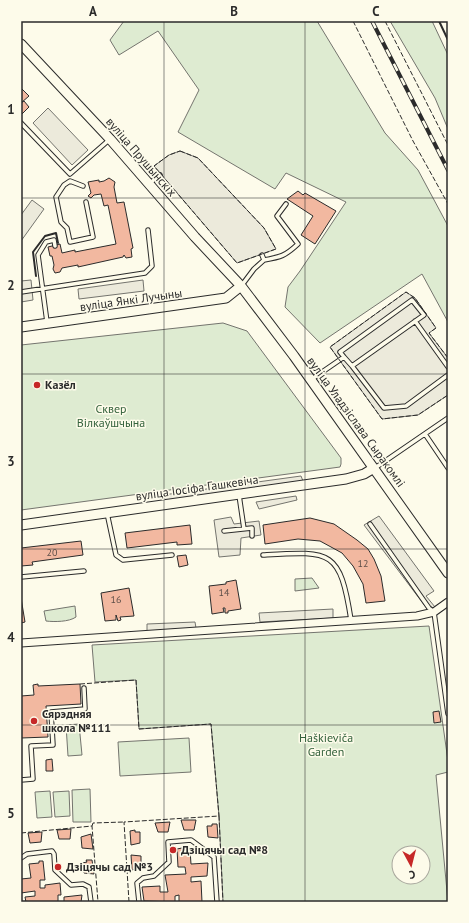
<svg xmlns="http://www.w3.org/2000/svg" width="469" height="923" font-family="'PT Sans',sans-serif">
<rect width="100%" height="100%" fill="#fdfbea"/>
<path fill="#deebd1" stroke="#74746e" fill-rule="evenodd" d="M124,21H317L385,133L418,170L448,226V322L422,274L320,343L285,307L288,287L300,271L346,202L286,173L275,189L178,132L199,90L158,31L119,55L110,40Z
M390,21H432L448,55V129L435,98Z
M223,323L247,331L341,458V464L340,467L21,510V345Z
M312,578L319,588L295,591V579Z
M75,606L76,617C69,622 54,622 46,621L44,611Z
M429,626L448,761V772L436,775L448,902H223L219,816L211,724L139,729L136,680L95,682L92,645ZM399,853H423V877H399Z
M79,724L82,755L68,756L66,725Z
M189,738L191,772L120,776L118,742Z
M90,789L91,822H73L72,790Z
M50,791L52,817L37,818L35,792Z
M69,791L70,816L55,817L53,792Z"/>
<path fill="#eceadb" stroke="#74746e" d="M48,108L88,150L72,165L33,123Z
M180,151L198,158L264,228L276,249L237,263L154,166L169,155Z
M32,200L44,209L21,241V215Z
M31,280L33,300L21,302V281Z
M143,280L144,291L79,299L78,289Z
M406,292L415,298L436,328L429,333L448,358V395L418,415L382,419L330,347Z
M301,476L303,481L165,501L163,495Z
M296,496L297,500L259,509L256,502Z
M379,516L434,591L426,596L435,607L428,610L364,525Z
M231,517L234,524L259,521L261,535L241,538L240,555L219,557L214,520Z
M333,609V618L260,622L259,613Z
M195,622L196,628L147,631V624Z"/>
<path fill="#f2b8a0" stroke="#2b2b2b" d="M21,88L29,96L21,103Z
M24,101L29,107L21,115V103Z
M109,178L115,182L114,187L117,203L124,202L133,248L131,249L132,257L126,258L124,255L123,257L78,267V265L62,268L60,272L55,273L53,269L54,265L52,256H50L48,247L60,244L62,253L75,250V252L116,244L108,205L104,206L101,194L94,195L91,198L88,196L91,193L88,182L99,180V182L104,181Z
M298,191L303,195L305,193L336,211L315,244L301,235L313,216L287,199Z
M310,518L334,524L357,540L368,549L374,559L381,576L385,601L366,603L363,584L353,566L342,553L320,541L298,539L265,544L263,525Z
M190,525L192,544L177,545V542L127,548L125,533Z
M81,541L83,555L32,562L33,565L21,566V548Z
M186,555L188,565L179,567L177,556Z
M236,580L241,609L228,611V613H225V608H223L224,612L212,614L209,586L226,584V582Z
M129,588L134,616L120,617L121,620L118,621L116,615V620L105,621L101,593Z
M21,598L25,622L21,623Z
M38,684V686L80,684L81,704L46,706L48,737L21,738V696L34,695L33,685Z
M439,711L441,722L434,723L433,712Z
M52,759L53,771H46V760Z
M181,820H196L194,830H184Z
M170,822L168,832H158L155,823Z
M212,824H217L218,838L208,837L207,826H212Z
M71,829L70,839H59L57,830Z
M135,830V832H140V843L131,845L130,831Z
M42,832L41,842L30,843L28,833Z
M91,834L93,849L82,848L81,837Z
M182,848L183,850H190L191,864L208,863L207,876L191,877V882L201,881L202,902H179V895L175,896V902L144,901L142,887L160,886V892H168L165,875L186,874L185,867H178L177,849Z
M131,855L141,856V867L132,870Z
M86,860H92L94,874L84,873L82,863L87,862Z
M39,861H43L45,880H40V888H45V885L60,883L61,895H58V902H26L25,897L35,896V891L21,893V879L31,878L29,864L39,863Z
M82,895L81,902H64V897Z"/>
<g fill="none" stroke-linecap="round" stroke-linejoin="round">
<defs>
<path id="service" d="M21,123L70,174L109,140
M150,183L160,175
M83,186L70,181L64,185L56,197L61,222L67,228L70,242L93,237L86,202
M264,260C281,257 285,256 298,244L277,216L286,204
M242,285L254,269L264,260L262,255
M21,292L145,273L152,266L148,230
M415,321L448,367
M47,322L38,255L46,242L54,240L55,246
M344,357L352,366
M312,379L344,357L340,352L412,300L424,315L352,366L384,408L406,406L448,375
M425,434L448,468
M375,468L448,418
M239,495L244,529
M107,513L116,555L123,560L172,555
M370,524L429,608L434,612L448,714
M224,531L252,528V536
M263,555C331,551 340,549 351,620
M21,577L84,571
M21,780L33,779L31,746L53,745L51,712L85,709L84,688
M21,858L27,854L52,851L54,854L55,870L71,885L83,884L89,887L91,902
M139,902L137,883L143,878L154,876L169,862L168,842L191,840L214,857L217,902"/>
<path id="minor" d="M21,643L417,616L434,612L448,602"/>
<path id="tertiary" d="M21,44L110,139L195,237L241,286L294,356L448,573
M21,327L226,298L241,286
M21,525L346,479L364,474L374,468"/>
</defs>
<use href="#service" stroke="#2b2b2b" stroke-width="5.5"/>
<use href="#minor" stroke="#2b2b2b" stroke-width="9"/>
<use href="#tertiary" stroke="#2b2b2b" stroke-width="11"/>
<use href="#service" stroke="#fdfbea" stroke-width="3.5"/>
<use href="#minor" stroke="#fdfbea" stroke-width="7"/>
<use href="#tertiary" stroke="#fdfbea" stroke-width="9"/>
<defs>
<path id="rail" d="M372,21L448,170"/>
</defs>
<use href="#rail" stroke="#2b2b2b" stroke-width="4"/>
<use href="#rail" stroke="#fdfbea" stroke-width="2.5" stroke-dasharray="8" stroke-linecap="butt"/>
<path stroke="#2b2b2b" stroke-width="1" stroke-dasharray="5 2" stroke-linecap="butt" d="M353,21L413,141L448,204
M385,21L448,145
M180,151L198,158L264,228L276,249L237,263L154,166L169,155Z
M448,358L429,333L436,328L415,298L406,292L330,347L382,419L418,415L448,395
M80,684L136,680L139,729L211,724L219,816
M92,826L93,823L124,822
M21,833L92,826L98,902
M129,902L124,822L219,816L223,902"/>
<path stroke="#2b2b2b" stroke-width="2" d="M439,21L448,40
M36,276L33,252L45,236L56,233L58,243"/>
</g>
<path fill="none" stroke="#2b2b2b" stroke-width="1" stroke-opacity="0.55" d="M164,21V902M305,21V902M21,198H448M21,374H448M21,549H448M21,725H448"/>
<g fill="#c62828" stroke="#fdfbea" stroke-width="1.5">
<circle cx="37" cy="385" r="4"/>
<circle cx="34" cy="721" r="4"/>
<circle cx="173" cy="850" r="4"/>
<circle cx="58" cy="867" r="4"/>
</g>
<g text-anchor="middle" stroke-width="3" stroke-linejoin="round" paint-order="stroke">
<g font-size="10" fill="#5d4e48">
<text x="52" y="556">20</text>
<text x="363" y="567">12</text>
<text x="224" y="596">14</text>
<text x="116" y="603">16</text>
</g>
<g font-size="12" fill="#2b2b2b" stroke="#fdfbea">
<text transform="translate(141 157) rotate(49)" y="4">вуліца Прушынскіх</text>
<text transform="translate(131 300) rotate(-8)" y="4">вуліца Янкі Лучыны</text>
<text transform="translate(356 422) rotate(54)" y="4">вуліца Уладзіслава Сыракомлі</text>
<text transform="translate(197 488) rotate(-8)" y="4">вуліца Іосіфа Гашкевіча</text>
</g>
<g font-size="12" font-weight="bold" fill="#2b2b2b" stroke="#fdfbea" text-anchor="start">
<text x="45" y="389">Казёл</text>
<text x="42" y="718">Сярэдняя<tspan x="42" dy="14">школа №111</tspan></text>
<text x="181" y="854">Дзіцячы сад №8</text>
<text x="66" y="871">Дзіцячы сад №3</text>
</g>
<g font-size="12" fill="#34623c" stroke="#fdfbea">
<text x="111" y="413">Сквер<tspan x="111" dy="14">Вілкаўшчына</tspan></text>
<text x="326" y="742">Haškieviča<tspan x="326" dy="14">Garden</tspan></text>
</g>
</g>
<rect width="469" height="923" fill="none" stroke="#fdfbea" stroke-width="44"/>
<g transform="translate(411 865) rotate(173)"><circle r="19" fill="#fdfbea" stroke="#a9a89e"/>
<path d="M0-3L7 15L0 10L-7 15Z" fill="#c62828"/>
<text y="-6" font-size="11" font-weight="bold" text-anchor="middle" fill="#2b2b2b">С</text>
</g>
<rect x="22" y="22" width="425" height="879" fill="none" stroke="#2b2b2b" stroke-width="1.5"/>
<g font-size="13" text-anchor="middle" font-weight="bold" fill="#2b2b2b">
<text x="93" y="16">A</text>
<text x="234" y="16">B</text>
<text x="376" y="16">C</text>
<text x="11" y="114">1</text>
<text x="11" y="290">2</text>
<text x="11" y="466">3</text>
<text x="11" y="642">4</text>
<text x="11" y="818">5</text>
</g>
</svg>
